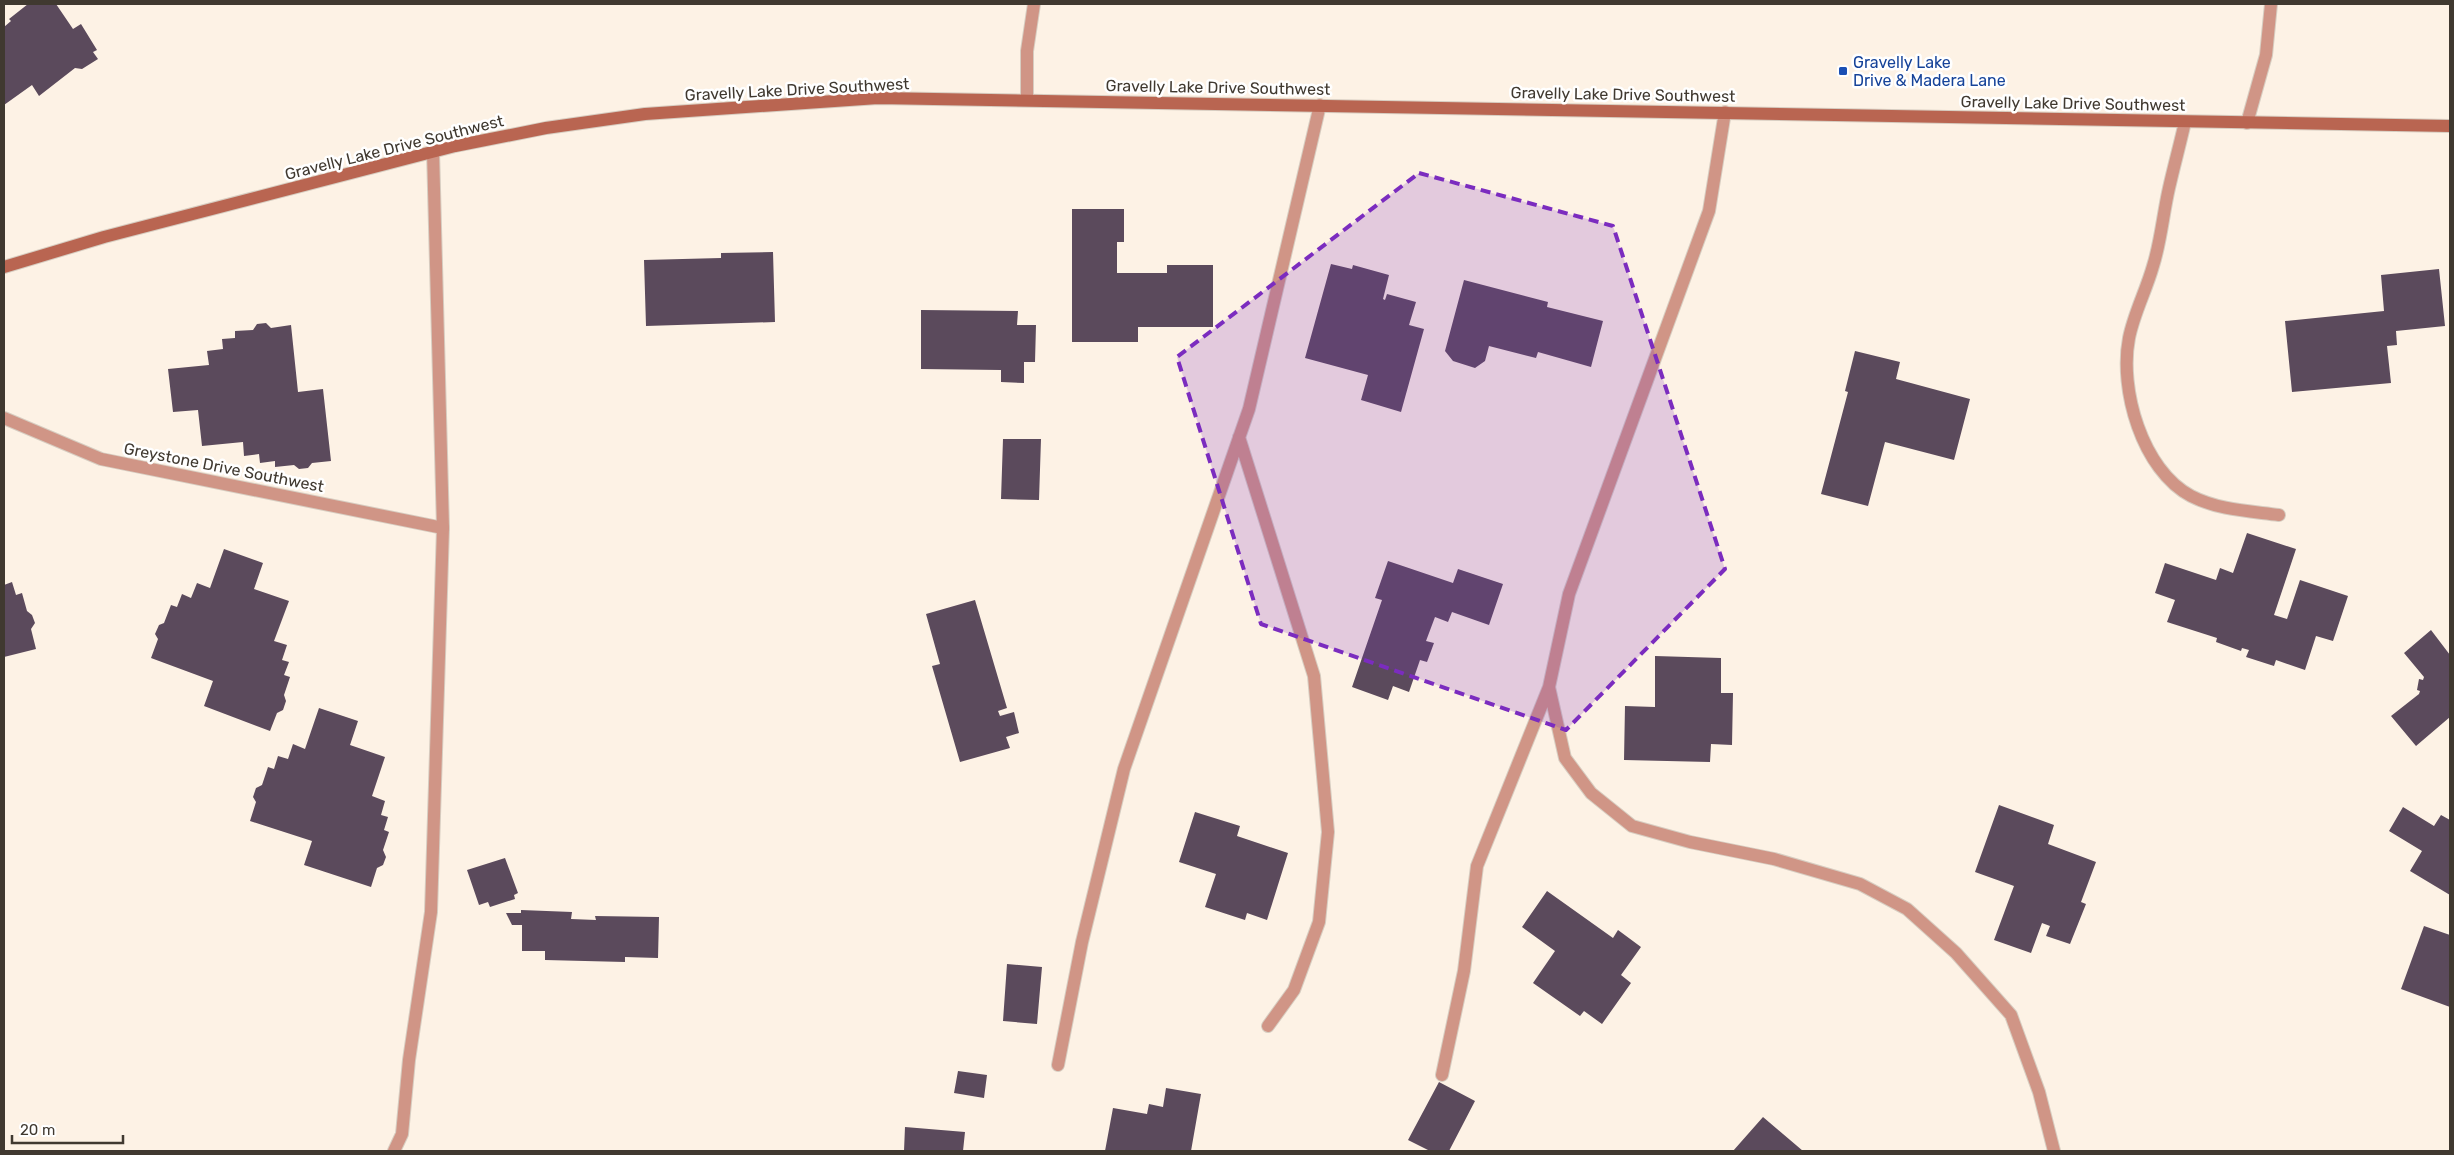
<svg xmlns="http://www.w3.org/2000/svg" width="2454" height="1155" font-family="Rubik,sans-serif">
<rect width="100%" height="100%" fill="#fdf2e5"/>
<path fill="#5b4a5c" d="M28,4H56L73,29L81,24L97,50L93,52L98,59L82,69L75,68L39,96L32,85L4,105V27L11,21L9,19Z
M1072,209H1124V242H1117V273H1167V265H1213V327H1138V342H1072Z
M773,252L775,322L646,326L644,260L721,258V253Z
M1331,264L1352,269L1353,265L1389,275L1383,299L1385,300L1387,294L1416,302L1409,325L1424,329L1401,412L1361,400L1368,375L1305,358Z
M2439,269L2445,326L2396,331L2397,345L2387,346L2391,383L2292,392L2285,321L2384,311L2381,275Z
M1464,280L1548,302L1547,307L1603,321L1591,367L1538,352L1536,358L1489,346L1485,361L1475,368L1453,361L1445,351Z
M921,310L1018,311L1017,325H1036L1035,362H1024V383L1001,382V370L921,369Z
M266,323L271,328L291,325L298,392L323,389L331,461L312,463L308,468L299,469L294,465L275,467V461L260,463L259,454L244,456L243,442L202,446L198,410L173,412L168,369L209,365L207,351L223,349L222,339L235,338V331L253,330L257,324Z
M1855,351L1900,362L1896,379L1970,399L1954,460L1885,442L1868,506L1821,494L1848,392L1845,391Z
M1003,439H1041L1039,500L1001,499Z
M2247,533L2296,549L2274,615L2287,619L2300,580L2348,596L2333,641L2316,636L2305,670L2276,660L2274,666L2246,657L2249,650L2242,648L2241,651L2216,642L2217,638L2167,622L2175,600L2155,593L2165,563L2216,580L2220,568L2233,573Z
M224,549L263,563L254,589L289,601L274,641L287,645L282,660L289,662L284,675L290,677L284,695L286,701L283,710L277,713L270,731L204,706L213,681L151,658L158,639L155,634L159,625L164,623L171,605L177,607L182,594L191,598L197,583L210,588Z
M1388,561L1453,583L1458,569L1503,584L1489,625L1452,612L1448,622L1435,617L1426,641L1434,643L1427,662L1420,660L1409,692L1393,686L1388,700L1352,687L1382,600L1375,598Z
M12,582L16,595L22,593L27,611L32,615L35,623L31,629L36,649L4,657V585Z
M975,600L1007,708L998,711L1000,716L1014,712L1019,733L1006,737L1010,748L960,762L932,666L940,664L926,614Z
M2431,630L2450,655V717L2416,746L2391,716L2419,694L2420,691L2417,690L2419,679L2423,680L2424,677L2404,653Z
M1655,656L1721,658V693H1733L1732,745L1711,744L1710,762L1624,760L1625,706L1655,707Z
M319,708L358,721L350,745L385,757L372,796L385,801L381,815L388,817L384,830L389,832L383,850L386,857L383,865L377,868L371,887L304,865L312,841L250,821L256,802L253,797L256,788L262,785L268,767L274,769L278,756L288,759L293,744L305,749Z
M1999,805L2054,825L2048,844L2096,862L2081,902L2086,904L2070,944L2046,936L2050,926L2042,923L2031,953L1994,940L2014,886L1975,872Z
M2403,807L2434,826L2441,815L2450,820V895L2410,871L2422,851L2389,831Z
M1195,812L1240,826L1237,836L1288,853L1267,920L1247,913L1245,920L1205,907L1216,874L1179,862Z
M505,858L518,893L514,895L515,899L490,907L488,902L479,905L467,870Z
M1547,891L1613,938L1618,930L1641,947L1621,975L1631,983L1602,1024L1584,1011L1580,1016L1533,983L1555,951L1522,927Z
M521,910L572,912L571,919L596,920L595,916L659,917L658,958L625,957V962L545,960V951H522V925H512L506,913H521Z
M2424,926L2450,935V1007L2401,989Z
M1007,964L1042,967L1037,1024L1003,1021Z
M958,1071L987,1075L984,1098L954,1093Z
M1439,1082L1475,1101L1449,1151H1430L1408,1140Z
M1166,1088L1201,1094L1191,1151H1105L1113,1108L1147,1114L1149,1104L1163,1107Z
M1763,1117L1803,1151H1733Z
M905,1127L965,1132L963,1151H904Z"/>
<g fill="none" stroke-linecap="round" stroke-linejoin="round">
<defs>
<path id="lane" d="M1027,100V51L1034,4
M1725,112L1709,211L1569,594L1549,687L1565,758L1591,793L1632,826L1690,842L1774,859L1860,884L1907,909L1956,953L2011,1015L2039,1092L2054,1151
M2185,122C2180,144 2174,166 2169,188C2163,214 2161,241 2153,266C2146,291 2134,313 2129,338C2119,389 2142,470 2191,496C2218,510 2249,511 2279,515
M1239,437L1314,676L1328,832L1319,922L1294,990L1268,1026
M1058,1065L1082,942L1124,769L1249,409L1320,105
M1442,1075L1464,971L1477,866L1549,687
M394,1151L402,1134L409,1060L431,912L443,528L433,151"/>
<path id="street" d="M2247,123L2266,55L2271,4
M4,418L101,459L443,528"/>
<path id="secondary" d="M4,267L104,237L455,146L546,128L645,114L878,98L2450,126"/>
</defs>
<use href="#lane" stroke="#d7cdc1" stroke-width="14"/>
<use href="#street" stroke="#d7cdc1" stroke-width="14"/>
<use href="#secondary" stroke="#d7cdc1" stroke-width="14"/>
<use href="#lane" stroke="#d09586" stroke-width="12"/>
<use href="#street" stroke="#d09586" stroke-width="12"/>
<use href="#secondary" stroke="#b96551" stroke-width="12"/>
</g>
<path fill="#7b2cbf" fill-opacity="0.2" stroke="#7b2cbf" stroke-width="4" stroke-dasharray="10 6" stroke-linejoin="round" d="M1419,173L1613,226L1725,569L1566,730L1261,624L1177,357Z"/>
<rect fill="#1a4fb4" stroke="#fff" stroke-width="2" x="1838" y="66" width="10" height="10" rx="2.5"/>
<g text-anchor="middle" stroke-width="5" stroke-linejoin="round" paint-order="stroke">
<g font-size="16" fill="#164399" stroke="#fff" text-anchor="start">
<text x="1853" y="68">Gravelly Lake<tspan x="1853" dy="18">Drive &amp; Madera Lane</tspan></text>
</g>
<g font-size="16" fill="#403930" stroke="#fff">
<text transform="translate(1218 87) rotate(1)" y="6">Gravelly Lake Drive Southwest</text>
<text transform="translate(797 89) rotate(-3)" y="6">Gravelly Lake Drive Southwest</text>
<text transform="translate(1623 94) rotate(1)" y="6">Gravelly Lake Drive Southwest</text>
<text transform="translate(2073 103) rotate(1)" y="6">Gravelly Lake Drive Southwest</text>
<text transform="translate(394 147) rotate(-14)" y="6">Gravelly Lake Drive Southwest</text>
<text transform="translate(224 467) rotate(11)" y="6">Greystone Drive Southwest</text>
</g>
</g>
<rect width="2454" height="1155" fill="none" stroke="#403930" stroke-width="10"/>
<path d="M12 1135v8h111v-8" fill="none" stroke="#403930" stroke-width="2.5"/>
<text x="20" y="1135" font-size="15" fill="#403930" stroke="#ffffff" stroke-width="4" paint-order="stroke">20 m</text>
</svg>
